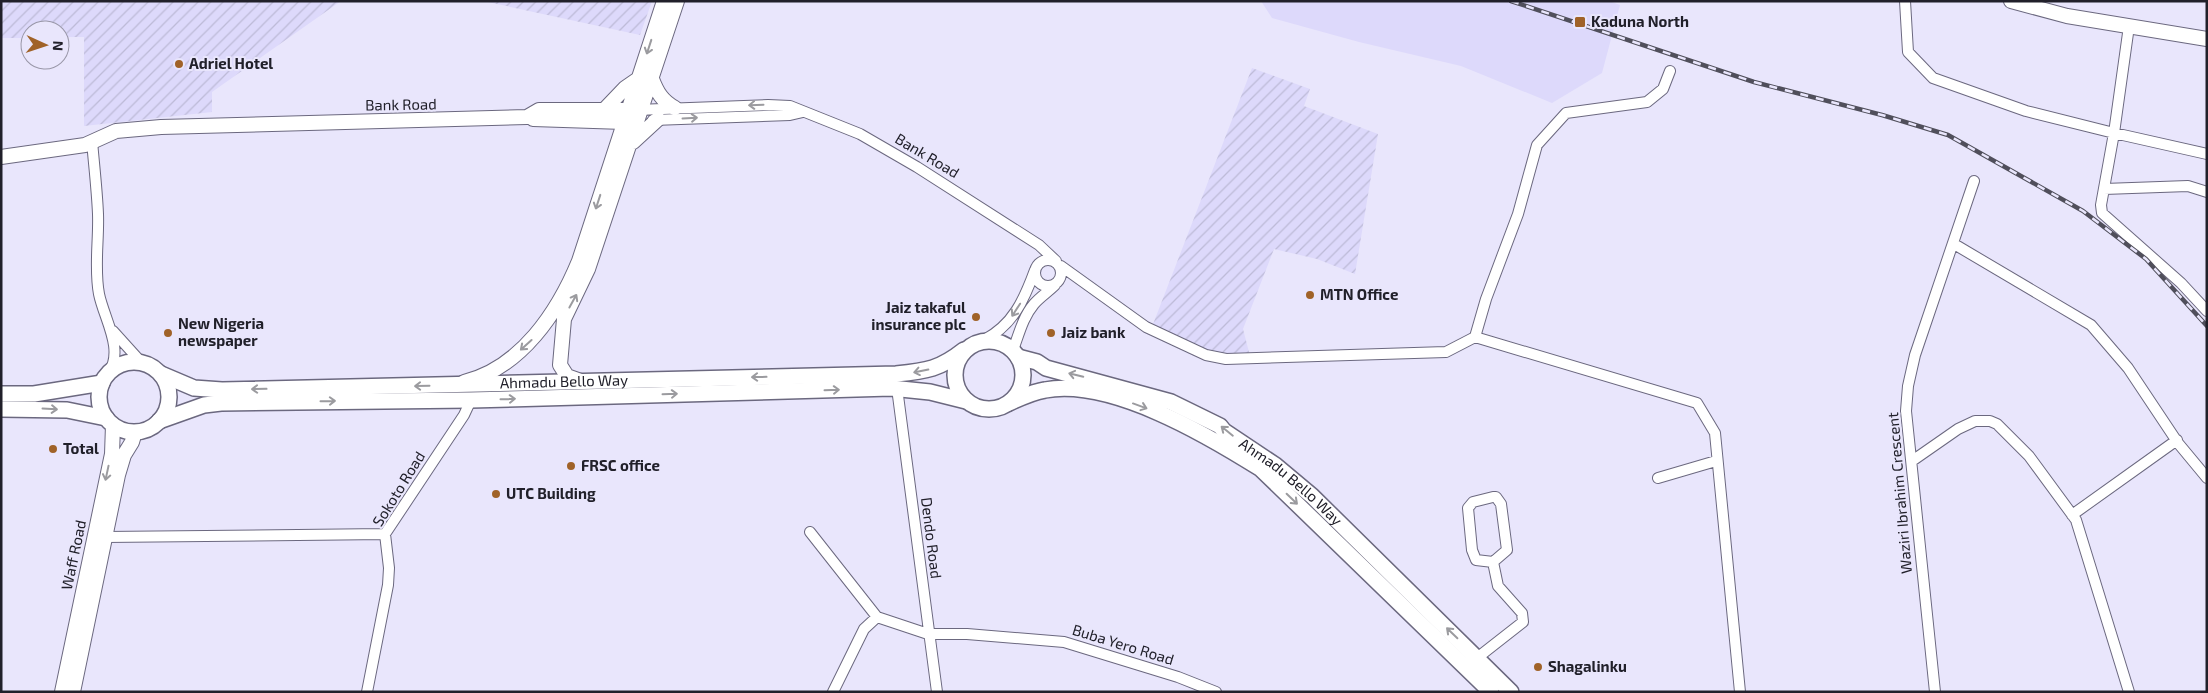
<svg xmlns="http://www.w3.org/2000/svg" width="2208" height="693" font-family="'Exo 2',sans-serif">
<defs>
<pattern id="industrial-furrows" width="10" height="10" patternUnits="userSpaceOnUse" patternTransform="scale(1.25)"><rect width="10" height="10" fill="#ddd9fb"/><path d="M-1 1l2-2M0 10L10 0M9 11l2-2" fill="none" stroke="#bdbad7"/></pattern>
</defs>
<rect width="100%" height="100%" fill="#e9e6fc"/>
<path fill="#ddd9fb" d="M1261,1H1609L1620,5L1602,73L1552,103L1461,66L1359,42L1272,18Z"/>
<path fill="url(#industrial-furrows)" d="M1,1H341L212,92V112L84,126V37H60V30H30V38H1Z
M483,1H652L640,35Z
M1252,68L1310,89L1304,106L1378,134L1355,274L1317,259L1274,249L1243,329L1250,356H1209L1150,332Z"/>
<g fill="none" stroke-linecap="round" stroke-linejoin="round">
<defs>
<path id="street" d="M1905,1L1908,52L1933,78L2026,111L2114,133L2207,154
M2129,26L2114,133L2101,205L2102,213L2181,283L2207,311
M636,110L768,105L790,106L860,134L917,167L1039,245L1056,261
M653,120L790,115L803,112
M92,141C94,165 97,190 98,214C99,240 94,268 99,294C104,319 125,350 108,374
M2104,189L2188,186L2207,192
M1954,244L2091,325L2128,368L2178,443L2207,478
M1035 273a13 13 0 1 1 26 0a13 13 0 1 1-26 0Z
M1061,266L1146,327L1206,355L1226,359L1446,352L1475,337L1486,299L1518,214L1537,145L1566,113L1647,102L1663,89L1670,71
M113,331L141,362
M1475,337L1697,403L1715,433L1740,692
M984,340C1013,325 1024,300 1035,270
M1013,350C1019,334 1023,317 1034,304C1040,297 1048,292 1055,285
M897,388L937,692
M1912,461L1958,429L1975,421H1990L1997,424L2029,456L2076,520L2129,692
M1658,478L1716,461
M1493,497H1496L1501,504L1507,550L1493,562L1476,560L1472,550L1468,508L1473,502Z
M2072,515L2177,440
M810,532L877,617
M105,537L385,534
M1477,658L1523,622L1522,613L1498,586L1493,562
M367,692L388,585L389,568L385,534L464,415L471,400
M833,692L864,629L877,617L928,634H967L1064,642L1178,677L1216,692
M1935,692L1906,411L1908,386L1915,355L1974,181"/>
<path id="secondary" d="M2011,1L2067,16L2207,39
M652,79C657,92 662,101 675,108
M603,111L625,88L638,79
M533,119L624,122
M633,142L658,119
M1,157L85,145L116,131L161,127L527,117L539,110H628
M581,381L567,376L560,365L564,319L588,269L677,1
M464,382C521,368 558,312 579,261L664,1
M62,692L112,454L113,425
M73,692L118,475L124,455L132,442L135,432"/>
<g id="primary">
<circle cx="989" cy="375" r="34"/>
<path id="s1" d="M1018,357L1037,362L1046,368L1171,402L1220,426L1224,431L1275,465L1312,496L1511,692"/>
<circle cx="134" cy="397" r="35"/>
<path id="s2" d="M161,374L194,388L222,390L896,374C927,371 940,369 964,350"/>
<path d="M1,394H34L102,383"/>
<path d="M1009,403C1020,398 1032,392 1045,390C1111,378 1207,435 1261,469L1491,692"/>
<path d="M1,409L67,410L106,418"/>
<path d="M159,421L204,405L221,403L471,400L891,388L930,392L966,401"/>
</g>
</defs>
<use href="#street" stroke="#6b687f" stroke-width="12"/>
<use href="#secondary" stroke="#6b687f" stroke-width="16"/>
<use href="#primary" stroke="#6b687f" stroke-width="18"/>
<use href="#street" stroke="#fff" stroke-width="10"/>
<use href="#secondary" stroke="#fff" stroke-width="14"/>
<use href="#primary" stroke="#fff" stroke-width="15"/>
<defs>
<path id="rail" d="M1511,1L1754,82L1882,115L1948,135L2083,211L2146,259L2207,326"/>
</defs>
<use href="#rail" stroke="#504f5b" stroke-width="4.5"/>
<use href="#rail" stroke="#e9e6fc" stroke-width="2.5" stroke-dasharray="8" stroke-linecap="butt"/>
</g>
<defs><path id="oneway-shaft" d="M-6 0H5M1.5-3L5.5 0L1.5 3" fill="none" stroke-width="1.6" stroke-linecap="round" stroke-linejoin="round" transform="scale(1.25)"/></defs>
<g stroke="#9b9b9f">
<use href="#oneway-shaft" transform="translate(649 47) rotate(108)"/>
<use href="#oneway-shaft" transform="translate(756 105) rotate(178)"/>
<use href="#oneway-shaft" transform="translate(690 118) rotate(-3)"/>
<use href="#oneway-shaft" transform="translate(598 202) rotate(108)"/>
<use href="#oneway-shaft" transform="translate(573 301) rotate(-61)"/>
<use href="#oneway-shaft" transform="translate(1016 310) rotate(123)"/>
<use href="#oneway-shaft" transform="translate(526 345) rotate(138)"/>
<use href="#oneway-shaft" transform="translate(921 371) rotate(169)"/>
<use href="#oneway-shaft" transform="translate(1076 375) rotate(-166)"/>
<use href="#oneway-shaft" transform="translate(759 377) rotate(179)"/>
<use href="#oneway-shaft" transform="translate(422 386) rotate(179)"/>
<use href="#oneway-shaft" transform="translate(259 389) rotate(179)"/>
<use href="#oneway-shaft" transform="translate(832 390) rotate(-2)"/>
<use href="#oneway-shaft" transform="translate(670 394) rotate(-2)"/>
<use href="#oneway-shaft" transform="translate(508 399) rotate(-2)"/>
<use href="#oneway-shaft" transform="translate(328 401) rotate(-1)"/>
<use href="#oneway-shaft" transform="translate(1140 406) rotate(20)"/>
<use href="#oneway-shaft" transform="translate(50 409) rotate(3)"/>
<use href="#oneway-shaft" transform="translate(1227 431) rotate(-141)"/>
<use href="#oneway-shaft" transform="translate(107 473) rotate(102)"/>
<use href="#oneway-shaft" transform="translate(1292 499) rotate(44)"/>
<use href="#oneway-shaft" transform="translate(1452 633) rotate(-136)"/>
</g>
<g fill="#a06228" stroke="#e9e6fc" stroke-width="2">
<rect x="1574" y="16" width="12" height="12" rx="2.5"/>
<circle cx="179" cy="64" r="5"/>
<circle cx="1310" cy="295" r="5"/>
<circle cx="976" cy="317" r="5"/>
<circle cx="168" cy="333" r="5"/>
<circle cx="1051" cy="333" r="5"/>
<circle cx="53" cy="449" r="5"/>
<circle cx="571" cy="466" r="5"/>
<circle cx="496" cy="494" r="5"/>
<circle cx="1538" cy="667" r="5"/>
</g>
<g text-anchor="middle" stroke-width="4" stroke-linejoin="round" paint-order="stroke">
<g font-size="15" font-weight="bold" fill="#21202a" stroke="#e9e6fc" text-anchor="start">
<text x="1591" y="27">Kaduna North</text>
<text x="189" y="69">Adriel Hotel</text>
<text x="1320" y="300">MTN Office</text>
<text x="966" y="313" text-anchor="end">Jaiz takaful<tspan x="966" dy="17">insurance plc</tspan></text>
<text x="178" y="329">New Nigeria<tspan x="178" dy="17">newspaper</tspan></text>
<text x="1061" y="338">Jaiz bank</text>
<text x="63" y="454">Total</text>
<text x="581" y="471">FRSC office</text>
<text x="506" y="499">UTC Building</text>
<text x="1548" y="672">Shagalinku</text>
</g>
<g font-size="15" fill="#21202a" stroke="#e9e6fc">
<text transform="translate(401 105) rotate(-1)" y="5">Bank Road</text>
<text transform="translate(927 156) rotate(31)" y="5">Bank Road</text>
<text dy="5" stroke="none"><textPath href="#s2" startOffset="406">Ahmadu Bello Way</textPath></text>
<text dy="5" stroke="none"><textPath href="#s1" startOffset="305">Ahmadu Bello Way</textPath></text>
<text transform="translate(399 489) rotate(-58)" y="5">Sokoto Road</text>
<text transform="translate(1900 493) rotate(-95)" y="5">Waziri Ibrahim Crescent</text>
<text transform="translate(931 538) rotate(83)" y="5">Dendo Road</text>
<text transform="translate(74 555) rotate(-78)" y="5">Waff Road</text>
<text transform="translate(1123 645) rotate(17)" y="5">Buba Yero Road</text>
</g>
</g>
<rect width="2208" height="693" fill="none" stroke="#21202a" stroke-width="5"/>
<g transform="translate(45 45) rotate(93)"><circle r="24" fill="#e9e6fc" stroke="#9997a8"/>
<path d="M0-4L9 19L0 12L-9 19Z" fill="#a06228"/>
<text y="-8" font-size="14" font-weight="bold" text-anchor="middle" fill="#21202a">N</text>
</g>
</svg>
